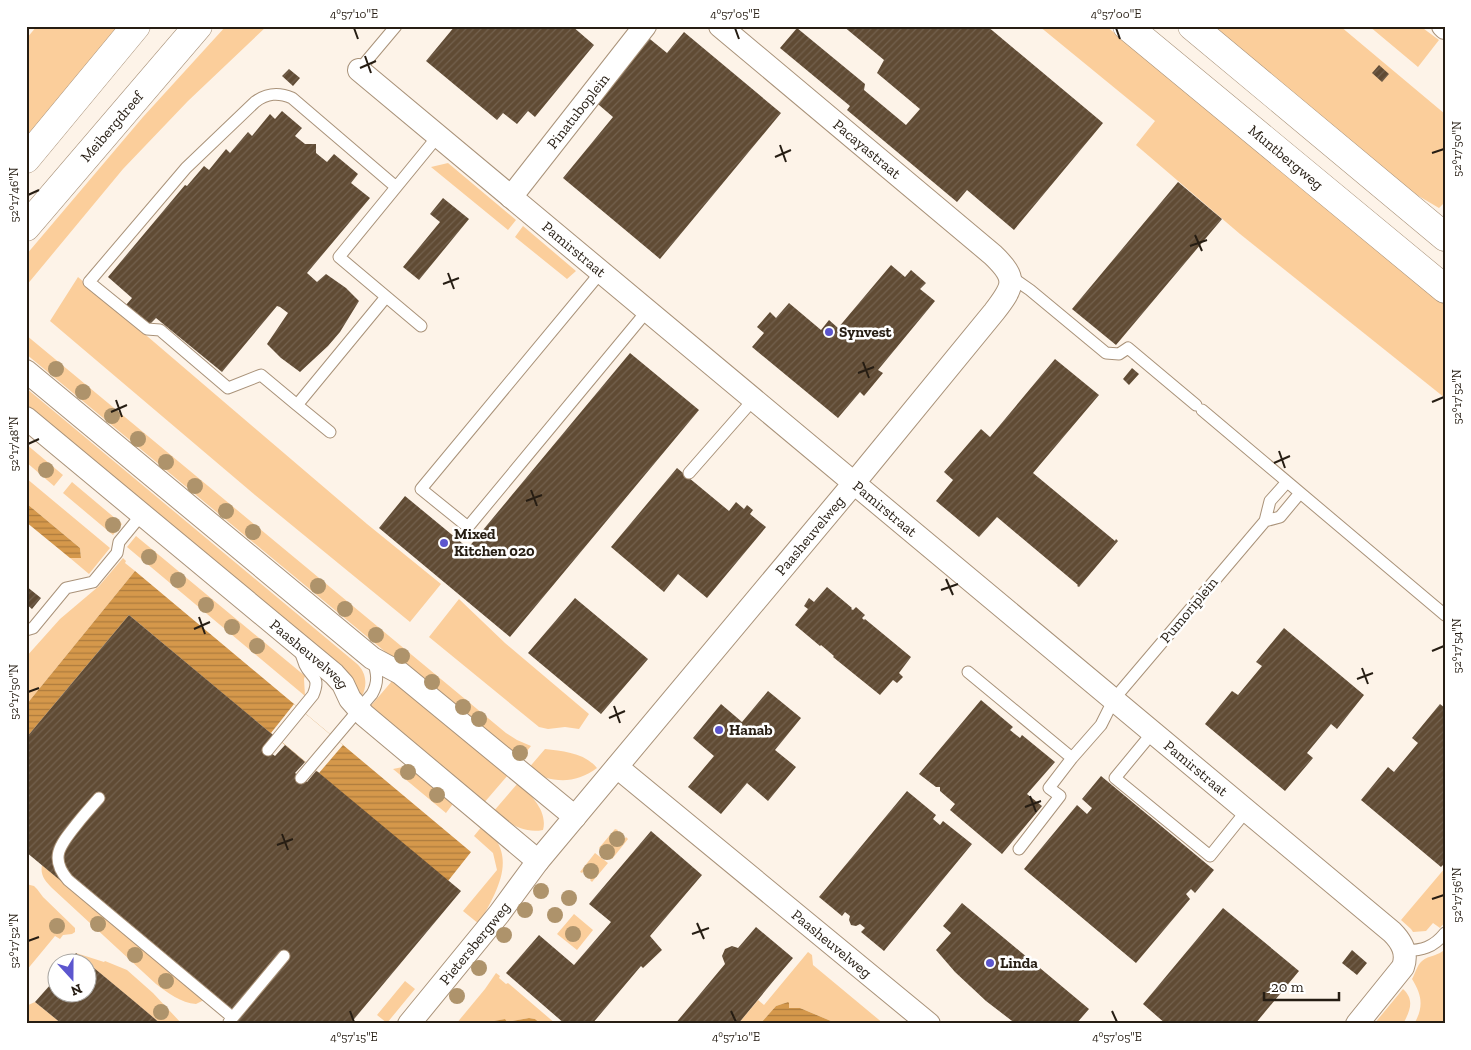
<svg xmlns="http://www.w3.org/2000/svg" width="1471" height="1050" font-family="'Zilla Slab',serif">
<defs>
<pattern id="water-rules" width="6" height="5" patternUnits="userSpaceOnUse" patternTransform="scale(1.25)"><rect width="6" height="5" fill="#d5984b"/><path d="M0 2.5h6" fill="none" stroke="#ad7b3d"/></pattern>
<pattern id="building-hatch" width="6" height="6" patternUnits="userSpaceOnUse" patternTransform="scale(1.25)"><rect width="6" height="6" fill="#604b34"/><path d="M-1 1l2-2M0 6l6-6M5 7l2-2" fill="none" stroke="#73614e"/></pattern>
</defs>
<rect width="100%" height="100%" fill="#fdf3e8"/>
<path fill="#fbce9b" d="M37,26H119L26,140V39Z
M226,26H267L188,101L123,169L26,286V255L143,117Z
M1039,26H1106L1445,305V398L1240,234L1136,145L1155,121Z
M1211,26H1340L1445,114V202L1439,208L1405,188Z
M1369,26H1420L1439,40L1418,67Z
M448,163L516,220L508,230L431,167Z
M523,226L576,271L567,279L515,237Z
M78,277L367,524L441,584L410,622L255,495L50,321Z
M26,335L506,733L517,740L531,746L518,762L26,354Z
M26,388L356,663C366,671 368,685 362,696L26,410Z
M26,444L63,475L54,486L26,462Z
M26,478L110,548L89,574L70,558H81L80,548L26,503Z
M72,482L122,524L113,535L63,493Z
M136,536L305,676L304,679L305,696L127,547Z
M123,558L126,561L125,563L135,571L26,705V657L60,619L99,586Z
M459,599L505,643L589,714L579,729L565,727L548,729L539,727L429,637Z
M392,681L508,775L483,804L369,708Z
M545,749C563,751 585,753 597,768C574,785 552,783 527,770Z
M412,765L455,801L446,813L393,769Z
M518,783C531,795 548,811 543,830C523,834 509,823 493,812Z
M483,825C488,830 493,834 496,840C514,867 492,899 479,924L463,911L497,870L493,853L474,836Z
M615,829L618,830L615,835L622,841L626,837L628,839L612,859L599,848Z
M595,853L608,863L592,882L590,880L593,876L586,869L582,873L580,872Z
M42,865L204,1000L196,1004C181,1003 168,993 156,984L52,888C45,881 40,875 42,865Z
M1445,868V922L1440,928L1433,923L1426,931L1413,932L1411,929L1401,920Z
M26,884L34,886L37,889L43,897L75,928V932L72,934L63,935L60,939L55,936L26,971Z
M574,914L593,930L577,950L557,934Z
M1445,949V1024H1414C1424,1007 1422,995 1412,979C1415,974 1417,965 1422,961C1429,955 1439,956 1445,949Z
M808,952L812,955L813,965L884,1024H838L800,1008H789L788,1002L776,1006L760,1024H738L758,1000L764,1005Z
M76,953L104,962L105,961L127,970L153,993L182,1024H161Z
M496,973L500,976L499,978L506,984L508,983L556,1024H541L535,1019L529,1018L506,1022L505,1019L494,1021L495,1024H456L485,989Z
M405,981L415,989L387,1023L377,1015Z
M1403,989C1415,1000 1410,1011 1403,1024H1374Z
M35,1002L62,1024H26V1006Z"/>
<path fill="url(#water-rules)" d="M26,503L80,548L81,558H70L26,522Z
M135,571L471,852L448,881L129,615L26,738V705Z
M788,1002L789,1003V1008H800L838,1024H760L776,1006Z
M529,1018L535,1019L541,1024H495L494,1021L505,1019L507,1022Z"/>
<path fill="#fdf3e8" d="M294,704L343,745L319,773L271,733Z"/>
<path fill="url(#building-hatch)" d="M455,26H572L594,45L535,117L528,111L517,124L503,113L497,120L426,61Z
M843,26H987L1103,123L1014,230L967,190L957,202L847,110L850,106L780,48L797,28L865,84L864,90L906,125L920,109L877,73L884,60Z
M684,32L781,113L660,259L563,178L613,117L592,99L645,35L667,53Z
M1379,65L1389,74L1382,82L1372,73Z
M289,69L300,78L293,86L282,76Z
M282,111L302,128L295,136L305,144H316V153L327,162L334,154L358,174L351,183L370,198L307,273L317,282L326,274L346,288L359,301L340,332L328,346L300,372L281,358L267,344L288,313L280,307L277,306L222,372L156,318L149,325L126,305L132,298L108,277L185,185L187,186L204,166L209,170L226,149L230,153L248,132L252,136L270,114L275,119Z
M1178,182L1222,219L1116,345L1072,309Z
M443,198L469,219L419,280L403,267L440,222L430,214Z
M891,265L905,277L911,270L926,283L920,289L935,301L878,370L883,373L864,396L860,392L838,418L752,347L764,333L757,327L770,312L776,318L789,303L821,330L829,320L838,328Z
M630,353L699,410L510,637L379,528L405,496L468,548Z
M1055,359L1099,395L1033,473L1115,541L1116,539L1118,541L1079,587L1077,586L1078,585L997,517L979,537L936,501L953,480L944,472L981,429L990,437Z
M1132,368L1139,374L1129,385L1123,379Z
M677,468L729,511L736,502L744,509L747,505L753,510L750,514L766,527L707,598L678,574L664,592L611,547Z
M26,586L41,598L32,609L26,604Z
M827,587L852,608L851,609L853,610L856,607L865,615L862,618L864,620L865,619L911,657L899,673L903,677L897,683L893,680L880,695L833,657L834,656L821,645L820,646L795,625L808,609L804,606L809,598L814,602Z
M575,598L648,659L601,714L528,653Z
M129,615L273,735L263,747L275,756L285,745L305,762L295,773L307,782L316,771L318,772L461,891L350,1024H233L26,852V738Z
M1284,628L1364,695L1337,729L1331,724L1307,753L1313,758L1285,791L1205,724L1232,691L1238,695L1262,666L1256,662Z
M768,691L801,718L775,750L796,767L768,801L747,783L721,814L688,787L714,756L693,738L721,704L742,722Z
M981,700L1013,727L1010,730L1020,738L1022,735L1055,762L1027,794L1042,806L1002,854L950,810L955,804L940,791V787H936L919,774Z
M1440,704L1445,708V863L1441,867L1361,800L1388,767L1394,772L1418,743L1412,738Z
M1101,776L1214,870L1195,893L1191,889L1186,894L1190,899L1136,963L1024,869L1077,805L1087,814L1092,808L1082,799Z
M907,791L936,815L933,819L940,825L943,821L972,844L884,951L861,932L865,928L860,924L856,926L851,925L849,920L850,916L845,912L842,916L819,897Z
M651,831L702,875L650,936L662,950L643,968L641,966L592,1024H565L506,973L539,935L574,965L611,922L589,904Z
M962,903L1089,1009L1076,1024H1016L986,1001L955,972L936,950L951,933L943,926Z
M1223,908L1299,971L1255,1024H1166L1143,1004Z
M756,927L793,958L775,979L738,1024H675L725,964L722,956L725,949L732,946L738,948Z
M1352,950L1367,963L1357,975L1342,963Z
M76,953L135,1002L161,1024H62L35,1002L58,976V992H88V962H69Z"/>
<g fill="none" stroke-linecap="round" stroke-linejoin="round">
<defs>
<path id="lane" d="M359,70L396,26
M601,272L421,489L468,527L647,311
M1010,276L1030,290L1106,353L1119,354L1128,348L1196,405
M421,326L339,257L438,136
M297,405L261,375L228,388L160,330L147,329L89,282L186,168L255,102C267,93 278,92 292,98L396,187
M1202,410L1445,615
M330,432L297,405L386,297
M689,473L753,400
M1265,521L1280,517L1300,493
M26,630L33,628L66,588L93,582L117,553L119,542L142,514
M968,672L1072,758
M1153,732L1115,778L1210,856L1247,810
M268,750L313,695C321,676 311,678 305,665C303,660 301,654 300,649
M301,778L372,694C379,682 377,673 373,660
M99,798C91,807 83,816 76,825C60,845 49,858 68,880L232,1017
M1019,849L1060,796L1049,788L1072,758L1101,725L1114,699L1265,521L1270,501L1287,482
M1405,951C1422,950 1433,948 1445,933
M229,1022L284,956"/>
<g id="street">
<path d="M1443,26L1445,28"/>
<path id="s1" d="M359,70L1392,932C1402,942 1408,953 1403,967L1357,1024"/>
<path id="s2" d="M511,197L645,26"/>
<path d="M26,371L372,658L400,673L575,817"/>
<path id="s3" d="M26,418L334,674L343,684L350,699L364,715L538,861"/>
<path id="s4" d="M617,767L929,1024"/>
<path id="s5" d="M409,1024L499,914L538,861L854,483L994,312C1014,286 1018,279 993,255L720,26"/>
</g>
<g id="secondary">
<path id="s6" d="M1127,26L1445,289"/>
<path d="M1192,26L1445,237"/>
<path d="M26,159L136,26"/>
<path id="s7" d="M26,227L198,26"/>
</g>
</defs>
<use href="#lane" stroke="#a99279" stroke-width="13"/>
<use href="#street" stroke="#a99279" stroke-width="24"/>
<use href="#secondary" stroke="#a99279" stroke-width="29"/>
<use href="#lane" stroke="#fff" stroke-width="11"/>
<use href="#street" stroke="#fff" stroke-width="22"/>
<use href="#secondary" stroke="#fff" stroke-width="28"/>
</g>
<g fill="#ae936b">
<circle cx="56" cy="369" r="8"/>
<circle cx="83" cy="392" r="8"/>
<circle cx="112" cy="416" r="8"/>
<circle cx="138" cy="439" r="8"/>
<circle cx="166" cy="462" r="8"/>
<circle cx="46" cy="470" r="8"/>
<circle cx="195" cy="486" r="8"/>
<circle cx="226" cy="511" r="8"/>
<circle cx="113" cy="525" r="8"/>
<circle cx="253" cy="532" r="8"/>
<circle cx="149" cy="557" r="8"/>
<circle cx="178" cy="580" r="8"/>
<circle cx="318" cy="586" r="8"/>
<circle cx="206" cy="605" r="8"/>
<circle cx="345" cy="609" r="8"/>
<circle cx="232" cy="627" r="8"/>
<circle cx="376" cy="635" r="8"/>
<circle cx="257" cy="646" r="8"/>
<circle cx="402" cy="656" r="8"/>
<circle cx="432" cy="682" r="8"/>
<circle cx="463" cy="707" r="8"/>
<circle cx="479" cy="719" r="8"/>
<circle cx="520" cy="753" r="8"/>
<circle cx="408" cy="772" r="8"/>
<circle cx="437" cy="795" r="8"/>
<circle cx="617" cy="839" r="8"/>
<circle cx="607" cy="852" r="8"/>
<circle cx="591" cy="871" r="8"/>
<circle cx="541" cy="891" r="8"/>
<circle cx="569" cy="898" r="8"/>
<circle cx="525" cy="910" r="8"/>
<circle cx="555" cy="915" r="8"/>
<circle cx="98" cy="924" r="8"/>
<circle cx="57" cy="926" r="8"/>
<circle cx="573" cy="934" r="8"/>
<circle cx="504" cy="935" r="8"/>
<circle cx="135" cy="955" r="8"/>
<circle cx="479" cy="968" r="8"/>
<circle cx="166" cy="981" r="8"/>
<circle cx="457" cy="996" r="8"/>
<circle cx="161" cy="1012" r="8"/>
</g>
<path fill="none" stroke="#261d13" stroke-width="2" d="M354,28L358,39M735,28L739,39M1116,28L1120,39M365,56L371,73M360,68L376,61M780,145L786,162M1432,153L1444,149M775,157L791,150M28,195L39,190M1195,235L1202,251M1190,246L1207,240M448,273L454,289M443,284L459,278M863,362L869,378M858,373L874,367M116,400L122,417M1432,402L1444,397M111,412L127,405M28,444L39,439M1279,451L1285,468M1274,463L1290,456M531,490L537,506M526,501L542,495M946,579L953,595M941,590L958,584M199,617L205,634M194,629L210,622M1432,651L1444,646M1362,668L1368,684M1357,679L1373,673M28,692L39,688M614,706L620,723M609,718L625,711M1030,796L1036,812M1025,807L1041,801M282,834L288,850M277,845L293,839M1432,899L1444,895M697,923L704,939M692,934L709,928M28,941L39,937M350,1011L354,1022M731,1011L736,1022M1112,1011L1117,1022"/>
<g fill="#5c56ce" stroke="#fff" stroke-width="2">
<circle cx="829" cy="332" r="5"/>
<circle cx="444" cy="543" r="5"/>
<circle cx="719" cy="730" r="5"/>
<circle cx="990" cy="963" r="5"/>
</g>
<g text-anchor="middle" stroke-width="5" stroke-linejoin="round" paint-order="stroke">
<g font-size="15" fill="#261d13" stroke="#fff">
<text dy="5" stroke="none"><textPath href="#s2" startOffset="109">Pinatuboplein</textPath></text>
<text dy="5" stroke="none"><textPath href="#s7" startOffset="132">Meibergdreef</textPath></text>
<text transform="translate(867 149) rotate(40)" y="5">Pacayastraat</text>
<text dy="5" stroke="none"><textPath href="#s6" startOffset="206">Muntbergweg</textPath></text>
<text dy="5" stroke="none"><textPath href="#s1" startOffset="280">Pamirstraat</textPath></text>
<text dy="5" stroke="none"><textPath href="#s1" startOffset="685">Pamirstraat</textPath></text>
<text dy="5" stroke="none"><textPath href="#s5" startOffset="632">Paasheuvelweg</textPath></text>
<text transform="translate(1189 610) rotate(-50)" y="5">Pumoriplein</text>
<text dy="5" stroke="none"><textPath href="#s3" startOffset="369">Paasheuvelweg</textPath></text>
<text dy="5" stroke="none"><textPath href="#s1" startOffset="1090">Pamirstraat</textPath></text>
<text dy="5" stroke="none"><textPath href="#s5" startOffset="104">Pietersbergweg</textPath></text>
<text dy="5" stroke="none"><textPath href="#s4" startOffset="278">Paasheuvelweg</textPath></text>
</g>
<g font-size="15" font-weight="bold" fill="#261d13" stroke="#fff" text-anchor="start">
<text x="839" y="337">Synvest</text>
<text x="454" y="539">Mixed<tspan x="454" dy="17">Kitchen 020</tspan></text>
<text x="729" y="735">Hanab</text>
<text x="1000" y="968">Linda</text>
</g>
</g>
<rect width="1471" height="1050" fill="none" stroke="#ffffff" stroke-width="55"/>
<g transform="translate(72 978) rotate(159)"><circle r="24" fill="#ffffff" stroke="#a8a5a1"/>
<path d="M0-4L9 19L0 12L-9 19Z" fill="#5c56ce"/>
<text y="-8" font-size="14" font-weight="bold" text-anchor="middle" fill="#261d13">N</text>
</g>
<path d="M1264 992v8h75v-8" fill="none" stroke="#261d13" stroke-width="2.5"/>
<text x="1271" y="992" font-size="15" fill="#261d13" stroke="#ffffff" stroke-width="4" paint-order="stroke">20 m</text>
<rect x="28" y="28" width="1416" height="994" fill="none" stroke="#261d13" stroke-width="2"/>
<g font-size="12" text-anchor="middle" fill="#261d13">
<text x="354" y="18">4°57'10"E</text>
<text x="735" y="18">4°57'05"E</text>
<text x="1116" y="18">4°57'00"E</text>
<text transform="translate(1457 149) rotate(-90)" y="4">52°17'50"N</text>
<text transform="translate(14 195) rotate(-90)" y="4">52°17'46"N</text>
<text transform="translate(1457 397) rotate(-90)" y="4">52°17'52"N</text>
<text transform="translate(14 444) rotate(-90)" y="4">52°17'48"N</text>
<text transform="translate(1457 646) rotate(-90)" y="4">52°17'54"N</text>
<text transform="translate(14 692) rotate(-90)" y="4">52°17'50"N</text>
<text transform="translate(1457 895) rotate(-90)" y="4">52°17'56"N</text>
<text transform="translate(14 941) rotate(-90)" y="4">52°17'52"N</text>
<text x="354" y="1041">4°57'15"E</text>
<text x="736" y="1041">4°57'10"E</text>
<text x="1117" y="1041">4°57'05"E</text>
</g>
</svg>
